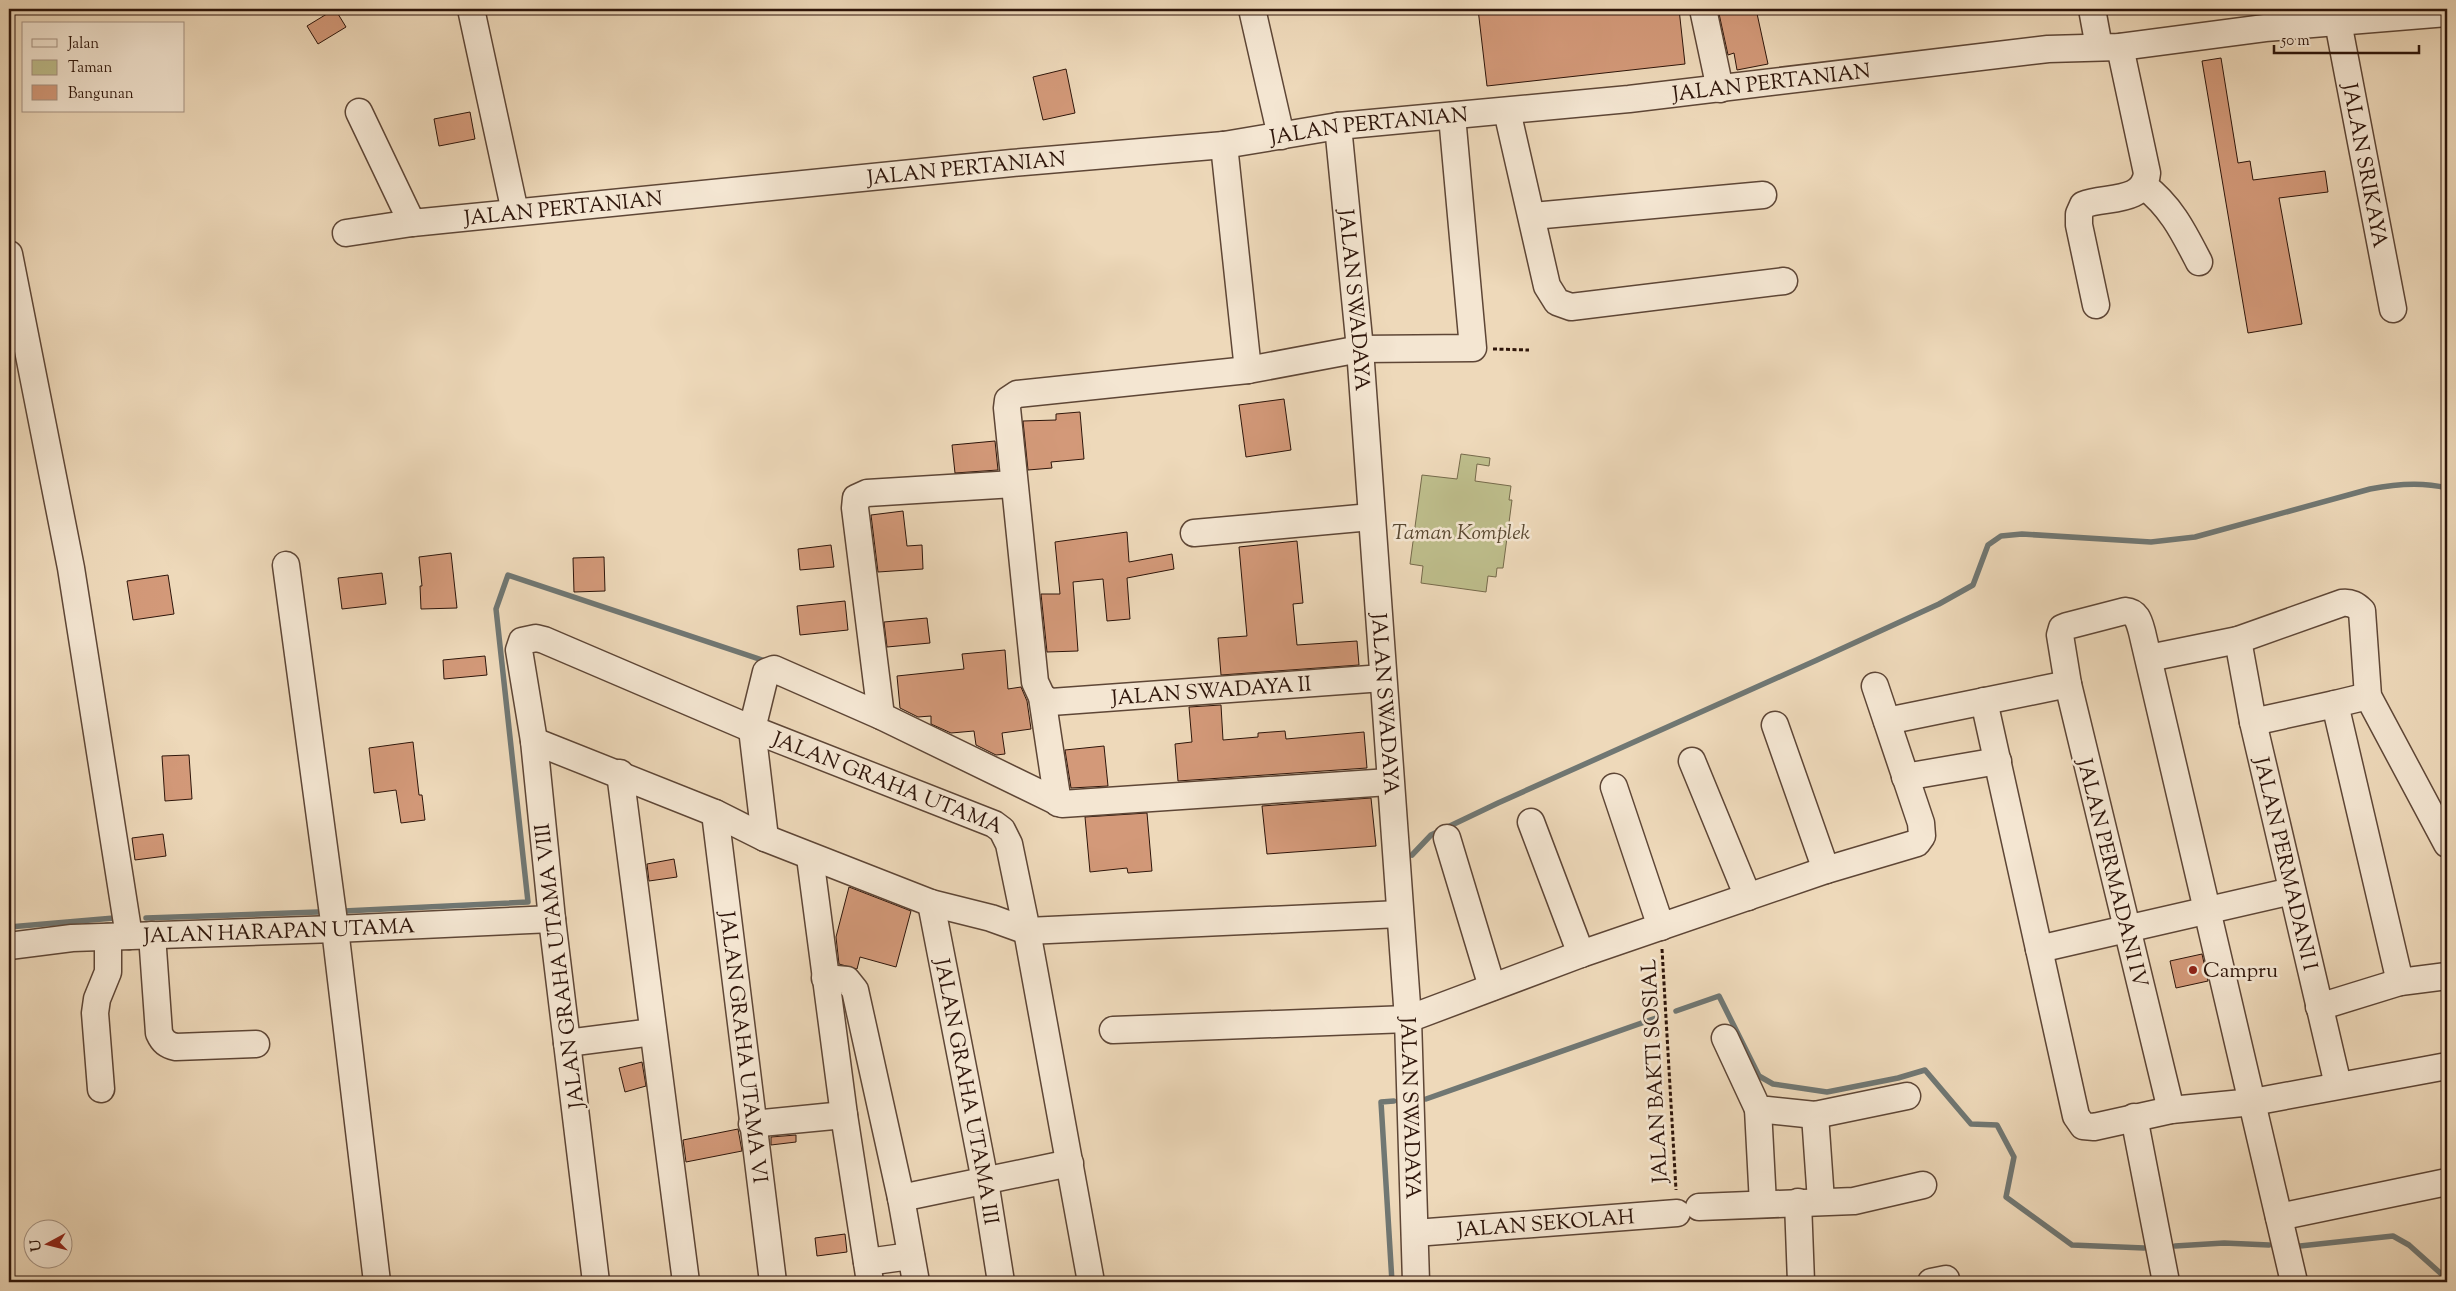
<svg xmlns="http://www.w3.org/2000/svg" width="2456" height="1291" font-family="'Sorts Mill Goudy',serif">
<rect width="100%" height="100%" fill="#eed9ba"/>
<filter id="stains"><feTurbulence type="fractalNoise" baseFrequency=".004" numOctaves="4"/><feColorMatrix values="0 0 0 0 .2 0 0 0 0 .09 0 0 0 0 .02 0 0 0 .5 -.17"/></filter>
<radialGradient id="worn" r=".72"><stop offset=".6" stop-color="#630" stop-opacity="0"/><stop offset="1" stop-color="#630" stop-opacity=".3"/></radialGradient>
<path fill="#bebe8c" stroke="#766a4b" d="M1461,454L1490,458L1489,466L1477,464L1475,481L1511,486L1509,500H1512L1503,568H1497L1496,577L1488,576L1486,592L1421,583L1423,566L1410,564L1422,475L1457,479Z"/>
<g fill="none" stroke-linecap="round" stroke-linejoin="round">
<path stroke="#707773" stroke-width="5.5" d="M1412,855L1431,835L1498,803L1817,660L1939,604L1973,585L1988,545L2001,536L2022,534L2151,542L2195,537L2370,489C2395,484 2423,482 2447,488
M344,911L528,902L496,609L508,575L768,662
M146,918L318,912
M9,927L114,918
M1676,1011L1719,996L1759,1076L1773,1084L1827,1092L1898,1078L1925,1070L1971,1124L1997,1125L2014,1157L2006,1197L2072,1245L2144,1248
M1426,1099L1656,1018
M2175,1246L2224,1243L2269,1245
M2300,1246L2393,1236L2409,1245L2447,1279
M1392,1282L1381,1102L1394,1101"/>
</g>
<path fill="#d39979" stroke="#2e150a" d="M335,9L346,27L318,44L307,26Z
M1478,9H1679L1685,64L1487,86Z
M1718,9H1756L1768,64L1737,70L1734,53L1728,55Z
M2221,58L2238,163L2250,161L2253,180L2325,171L2328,192L2279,198L2302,324L2248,333L2202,61Z
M1066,69L1075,113L1043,120L1033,77Z
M470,112L475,139L439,146L434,119Z
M1284,399L1291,450L1246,457L1239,405Z
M1080,412L1084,459L1051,462L1052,468L1028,470L1023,421L1056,420V414Z
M995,441L998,470L955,473L952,445Z
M903,511L907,546L922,545L923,569L878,572L871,515Z
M1127,532L1129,562L1172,554L1174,569L1127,578L1130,619L1107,621L1103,579L1073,582L1078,651L1047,652L1041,594H1060L1055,542Z
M1297,541L1303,603L1293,604L1297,645L1357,641L1359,665L1221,675L1218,638L1247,636L1239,547Z
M831,545L834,567L800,570L798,549Z
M451,553L457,608L421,609L420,586H422L419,557Z
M604,557L605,591L574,592L573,558Z
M382,573L386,604L342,609L338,578Z
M168,575L174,614L133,620L127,581Z
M845,601L848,630L800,635L797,606Z
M927,618L930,643L887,647L884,622Z
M1005,650L1008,689L1021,687L1027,701L1031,729L1002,733L1005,754L996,755L976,745L974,731L951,733L931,724V716L918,717L900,708L897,676L964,669L962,654Z
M485,656L487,675L444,679L443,660Z
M1221,705L1223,740L1258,737V733L1285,731L1286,739L1364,732L1367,768L1178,781L1175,744L1192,742L1189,707Z
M413,742L419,795H422L425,820L401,823L396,790L374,793L369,748Z
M1104,746L1108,786L1071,788L1065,750Z
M189,755L192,799L165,801L162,756Z
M1371,798L1376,846L1267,854L1262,806Z
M1147,813L1152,871L1128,873L1127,868L1090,872L1085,817Z
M163,834L166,856L135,860L132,838Z
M674,859L677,877L649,881L647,864Z
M849,887L911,911L896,967L860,957L857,969L839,964L836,937Z
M2202,954L2208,981L2176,988L2170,961Z
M642,1062L646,1086L625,1092L619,1068Z
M738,1129L742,1151L686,1162L683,1140Z
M796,1135V1142L771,1145V1137Z
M845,1234L847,1252L817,1256L815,1238Z"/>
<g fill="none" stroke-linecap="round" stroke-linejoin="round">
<defs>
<g id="minor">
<path d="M471,9L515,212"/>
<path d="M1252,9L1281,136"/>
<path d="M1703,9L1720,89"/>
<path d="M2092,9L2099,47"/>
<path id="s1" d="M2338,22L2393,309"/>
<path d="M1507,111L1547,286L1557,302L1571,307L1784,281"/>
<path id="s2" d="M359,112L412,223L1012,163L1224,145L1338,126L1629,99L2048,49L2120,47L2265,28L2447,13"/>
<path id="s3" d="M1338,126L1360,349L1408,1019L1416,1282"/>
<path d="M1224,145L1248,370"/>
<path d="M2144,186C2171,206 2184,233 2199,262"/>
<path d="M1533,216L1763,195"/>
<path d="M346,233L412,223"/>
<path d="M9,254L71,568L129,936"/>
<path d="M2096,305L2079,225V214L2083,205C2105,196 2144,204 2147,173L2120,47"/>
<path d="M1194,533L1371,517"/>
<path d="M286,565L335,929L377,1282"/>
<path id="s4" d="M2238,640L2253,722L2338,1085"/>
<path d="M2149,658L2238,640L2342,603C2351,602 2356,605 2362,611L2368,696L2447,844"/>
<path d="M2368,696L2335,704L2400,982L2447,976"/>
<path id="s5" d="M1042,697L1051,702L1383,678"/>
<path d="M1984,701L2076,1116L2083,1126L2094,1127L2171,1110L2253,1102L2447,1066"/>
<path d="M881,716L855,508L856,498L867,493L1014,484"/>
<path d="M1887,721L2068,684"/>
<path d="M2253,722L2335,704"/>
<path d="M1775,725L1826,870"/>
<path d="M534,741L715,813L765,838L931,903L991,918L1027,931L1400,914"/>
<path d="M1692,761L1748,897"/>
<path d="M620,773L686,1282"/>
<path d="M1905,777L1998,761"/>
<path d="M1614,787L1661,927"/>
<path d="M1058,803L1042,697L1035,682L1007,408L1008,400L1017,394L1248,370L1360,349L1473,348L1452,116"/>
<path id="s6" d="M715,813L773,1282"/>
<path d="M1531,822L1581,954"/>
<path d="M765,838L752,729L766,672L774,669L881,716L1062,804L1389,782"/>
<path d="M1447,838L1492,987"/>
<path d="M810,857L844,1115L870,1282"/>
<path id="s7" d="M931,903L985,1181L1001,1282"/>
<path d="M152,935L159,1033C163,1042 167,1045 176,1047L256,1044"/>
<path id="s8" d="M9,946L72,938L335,929L552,919"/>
<path d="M2039,949L2292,891"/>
<path d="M825,978L847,980L855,990L901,1198L916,1282"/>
<path d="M2319,1007L2400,982"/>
<path d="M1113,1030L1408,1019L1581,954L1826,870L1917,843L1922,836L1921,823L1875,686"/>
<path d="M1725,1038L1758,1109L1815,1115L1907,1096"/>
<path d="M567,1043L653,1032"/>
<path d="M101,1089L95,1013L97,999L108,972V937"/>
<path d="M1758,1109L1763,1204"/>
<path d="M2171,1110L2068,684L2060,635L2062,628L2067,626L2125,611C2137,612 2139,621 2142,632L2294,1282"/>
<path d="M1815,1115L1821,1201"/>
<path d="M2134,1117L2166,1282"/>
<path d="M752,1124L844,1115"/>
<path d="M901,1198L1070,1163"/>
<path d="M1798,1202L1801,1282"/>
<path d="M1699,1207L1854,1201L1923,1185"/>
<path d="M2279,1217L2447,1182"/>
<path id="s9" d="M1415,1233L1677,1213"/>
<path d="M867,1262L911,1256"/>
<path id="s10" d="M596,1282L552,919L534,741L519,650L522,641L536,638L544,640L752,729L994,824L1002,830L1009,844L1027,931L1091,1282"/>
<path d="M1931,1282L1946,1279"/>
</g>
</defs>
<use href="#minor" stroke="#5e4636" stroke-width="29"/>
<path stroke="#2e150a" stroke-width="3" stroke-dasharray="4 2.5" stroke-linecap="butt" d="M1493,349L1529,350
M1662,949L1676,1190"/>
<use href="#minor" stroke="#f4e6d2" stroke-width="26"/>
</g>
<circle fill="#8f2418" stroke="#f4e6d2" stroke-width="2" cx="2193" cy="970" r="5"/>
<g text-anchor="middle" stroke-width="5" stroke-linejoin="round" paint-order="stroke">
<g font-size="21" fill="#2e150a" stroke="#f4e6d2">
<text dy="7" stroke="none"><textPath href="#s2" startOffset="1490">JALAN PERTANIAN</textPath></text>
<text dy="7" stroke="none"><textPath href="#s2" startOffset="1085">JALAN PERTANIAN</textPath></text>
<text dy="7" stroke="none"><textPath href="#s1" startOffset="146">JALAN SRIKAYA</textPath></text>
<text dy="7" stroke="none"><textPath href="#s2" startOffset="680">JALAN PERTANIAN</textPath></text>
<text dy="7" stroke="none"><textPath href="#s2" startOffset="275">JALAN PERTANIAN</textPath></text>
<text dy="7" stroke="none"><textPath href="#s3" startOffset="175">JALAN SWADAYA</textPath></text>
<text dy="7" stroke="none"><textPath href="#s5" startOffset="171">JALAN SWADAYA II</textPath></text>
<text dy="7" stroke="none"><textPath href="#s3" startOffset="580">JALAN SWADAYA</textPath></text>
<text dy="7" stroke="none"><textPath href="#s10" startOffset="1041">JALAN GRAHA UTAMA</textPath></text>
<text dy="7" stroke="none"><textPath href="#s4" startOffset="229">JALAN PERMADANI I</textPath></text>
<text transform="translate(2113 873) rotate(76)" y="7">JALAN PERMADANI IV</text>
<text dy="7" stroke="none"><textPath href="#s8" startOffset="271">JALAN HARAPAN UTAMA</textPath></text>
<text transform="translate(559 966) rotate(-97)" y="7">JALAN GRAHA UTAMA VIII</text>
<text dy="7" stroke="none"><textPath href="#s6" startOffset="236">JALAN GRAHA UTAMA VI</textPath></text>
<text transform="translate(1654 1071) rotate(-93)" y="7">JALAN BAKTI SOSIAL</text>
<text dy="7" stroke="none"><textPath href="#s7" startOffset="192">JALAN GRAHA UTAMA III</textPath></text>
<text dy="7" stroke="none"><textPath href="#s3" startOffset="985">JALAN SWADAYA</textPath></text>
<text dy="7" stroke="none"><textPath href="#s9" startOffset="131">JALAN SEKOLAH</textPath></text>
</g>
<g font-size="21" font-style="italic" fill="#594831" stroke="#f4e6d2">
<text x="1461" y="539">Taman Komplek</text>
</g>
<g font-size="21" fill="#2e150a" stroke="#f4e6d2" text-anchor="start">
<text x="2203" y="977">Campru</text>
</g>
</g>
<rect width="2456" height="1291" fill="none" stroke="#eed9ba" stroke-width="30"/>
<rect x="10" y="10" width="2436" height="1271" fill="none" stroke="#2e150a" stroke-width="2.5"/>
<rect x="15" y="15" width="2426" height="1261" fill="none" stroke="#2e150a"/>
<rect x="22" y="22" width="162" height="90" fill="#f4e6d2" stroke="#a59282"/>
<rect x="32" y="39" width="25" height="8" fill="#f4e6d2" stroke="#a59282"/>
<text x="68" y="48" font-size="15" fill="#2e150a">Jalan</text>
<rect x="32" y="60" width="25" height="15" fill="#bebe8c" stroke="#a59282"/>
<text x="68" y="72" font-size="15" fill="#2e150a">Taman</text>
<rect x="32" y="85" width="25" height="15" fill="#d39979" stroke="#a59282"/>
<text x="68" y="98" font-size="15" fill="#2e150a">Bangunan</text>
<g transform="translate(48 1244) rotate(263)"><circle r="24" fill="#f4e6d2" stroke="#a59282"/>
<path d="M0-4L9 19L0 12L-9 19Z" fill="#8f2418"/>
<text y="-8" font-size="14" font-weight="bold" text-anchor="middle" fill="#2e150a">U</text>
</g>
<path d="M2274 45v8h145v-8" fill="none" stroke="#2e150a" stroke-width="2.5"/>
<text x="2281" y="45" font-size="15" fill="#2e150a" stroke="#f4e6d2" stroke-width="4" paint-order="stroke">50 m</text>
<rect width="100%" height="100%" filter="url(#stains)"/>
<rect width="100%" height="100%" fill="url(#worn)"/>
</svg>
